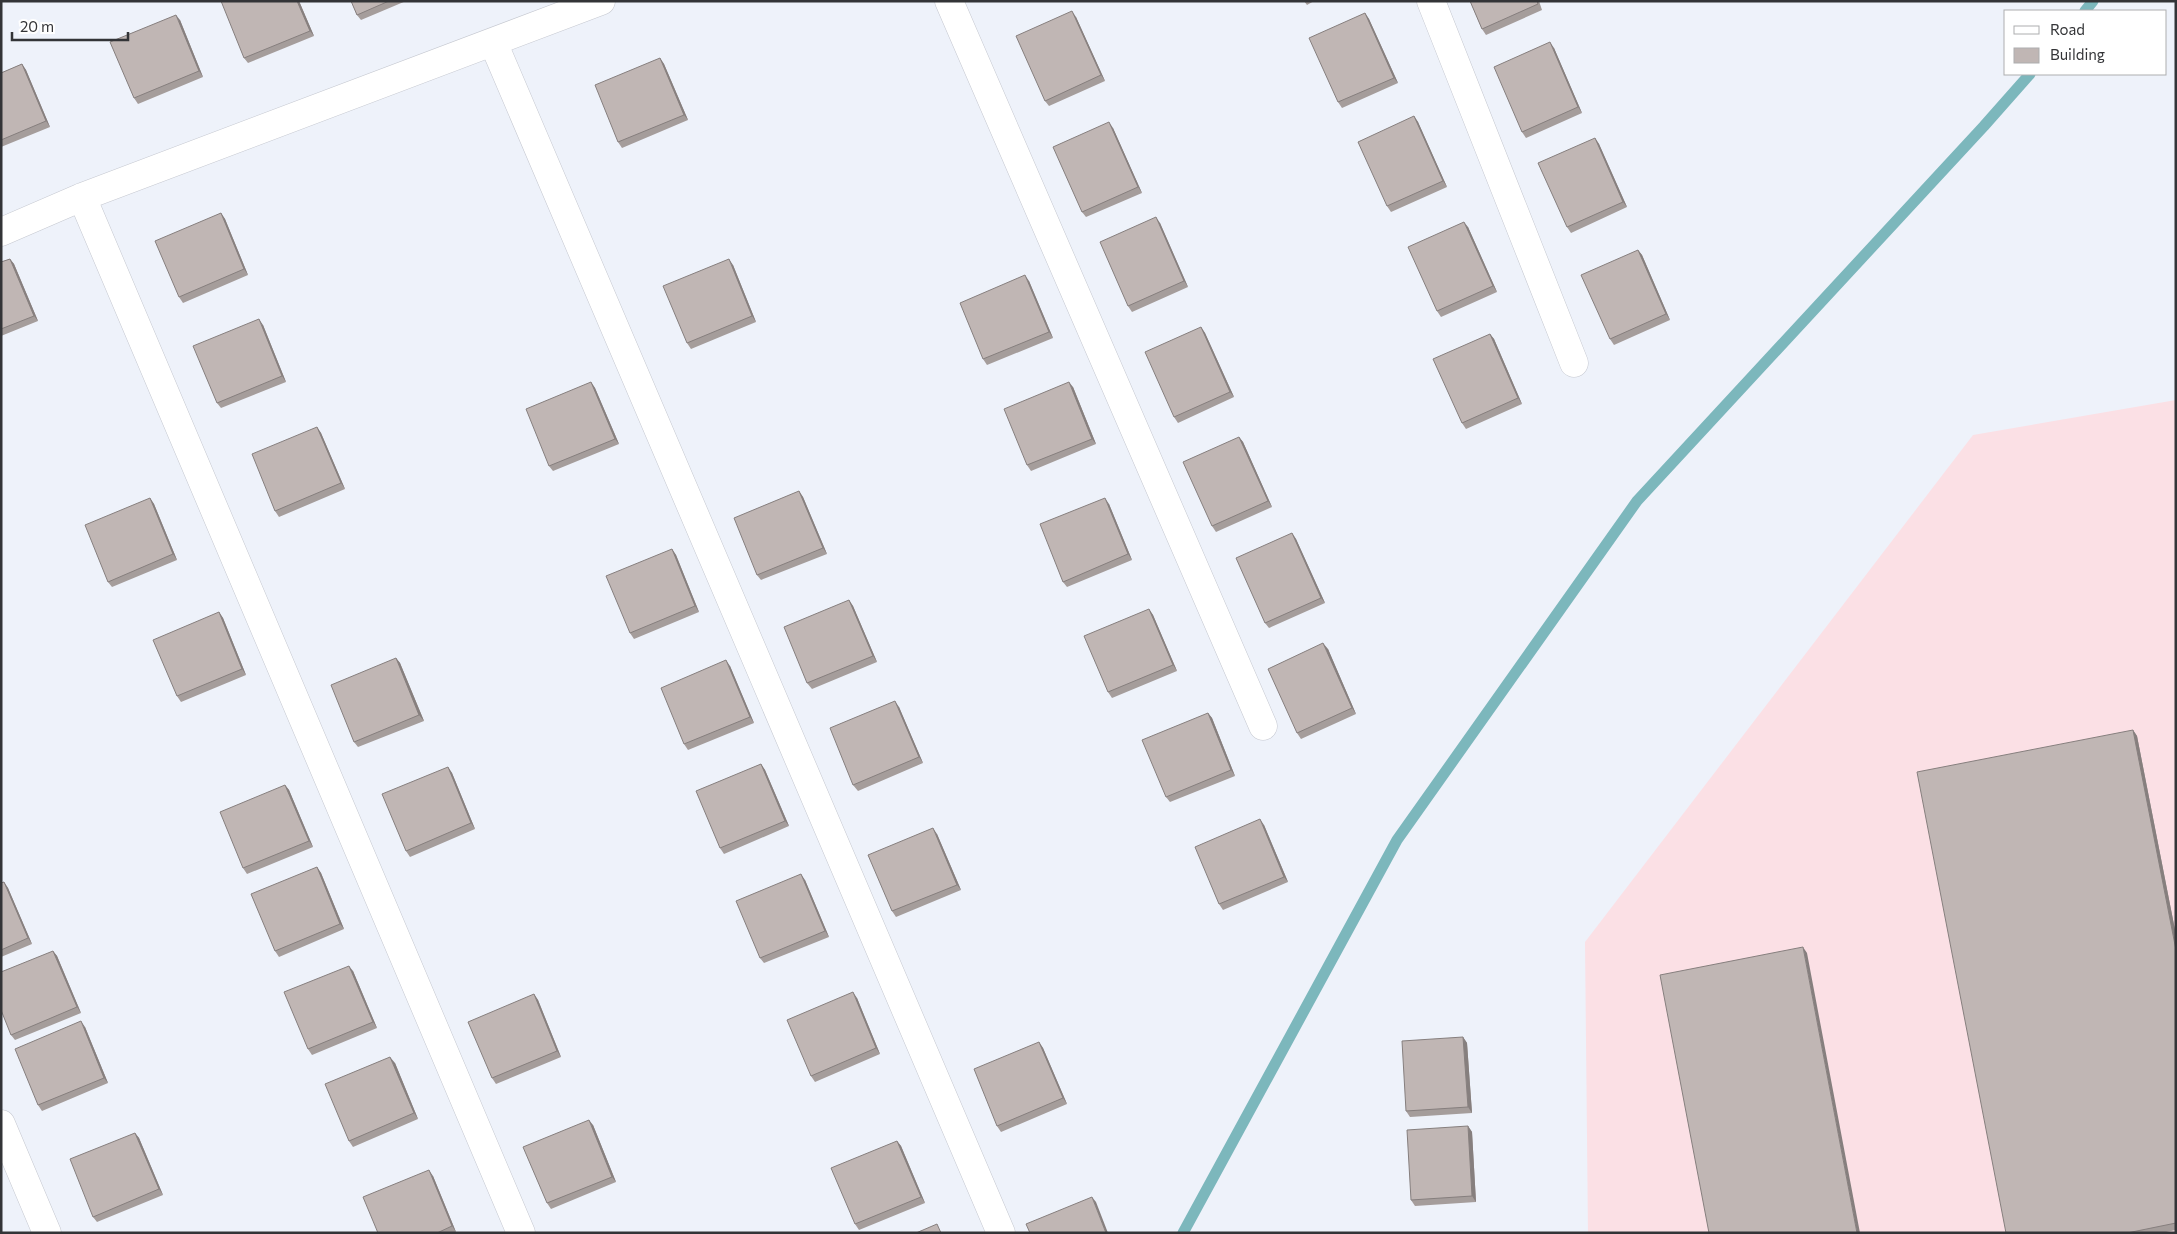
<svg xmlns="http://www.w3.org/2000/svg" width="2177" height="1234" font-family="Commissioner,sans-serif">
<rect width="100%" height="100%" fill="#eef2fa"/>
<path fill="#fbe0e5" d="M2176,400V1233H1588L1585,942L1973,435Z"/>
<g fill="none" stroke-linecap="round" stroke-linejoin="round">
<path stroke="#7cb7bc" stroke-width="11" d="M2085,11L2093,1
M1183,1233L1397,840L1637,501L1984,126L2030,74"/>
<defs>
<path id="minor" d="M949,1L1263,726
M1431,1L1574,363
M493,42L1001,1233
M82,197L521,1233
M1,232L82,197L601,1
M1,1124L47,1233"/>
</defs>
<use href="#minor" stroke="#c5c8d0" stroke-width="29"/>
<use href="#minor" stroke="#fff" stroke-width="28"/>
</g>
<path fill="#a59d9b" d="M299,1L314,36L248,63L244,58Z
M351,1H406L361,20L357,15Z
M1304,1H1314L1307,5Z
M1470,1H1539L1542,10L1486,35L1482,29Z
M1365,13L1369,19L1398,83L1342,108L1338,102Z
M1076,17L1105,81L1049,106L1045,101Z
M180,20L203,77L138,104L134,98Z
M1554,48L1582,113L1526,138L1522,132Z
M660,58L664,64L688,120L622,148L618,142Z
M22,64L26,70L50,127L1,147V73Z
M1414,116L1418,122L1447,187L1391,212L1387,206Z
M1113,128L1142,193L1086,217L1082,212Z
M1595,138L1599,144L1627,207L1571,233L1567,227Z
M221,213L225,219L248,275L183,303L179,297Z
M1160,223L1188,287L1132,312L1128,306Z
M1468,227L1497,292L1441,317L1437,311Z
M1638,250L1642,255L1670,320L1614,345L1610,339Z
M10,259L14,264L38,321L1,336V262Z
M733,265L756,322L691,349L687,343Z
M1029,281L1053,338L987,365L983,359Z
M263,325L286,382L221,408L217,403Z
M1201,327L1205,333L1234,397L1178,423L1174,417Z
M1490,334L1494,339L1522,404L1466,429L1462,423Z
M591,382L595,388L619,444L553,471L549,466Z
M1073,387L1096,444L1031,471L1027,465Z
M317,427L321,433L345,489L279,517L275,511Z
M1239,437L1243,442L1272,507L1216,532L1212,526Z
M799,491L803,497L827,554L761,580L757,575Z
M150,498L154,504L177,560L112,587L108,582Z
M1109,504L1132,560L1067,587L1063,582Z
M1292,533L1296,539L1325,603L1269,628L1265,623Z
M672,549L676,555L699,612L634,639L630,633Z
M849,600L853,606L877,662L812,689L807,683Z
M1149,609L1153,615L1177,671L1112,698L1108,692Z
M219,612L223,618L246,675L181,702L177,696Z
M1328,649L1356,714L1301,739L1297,733Z
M396,658L400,663L424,721L358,747L354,742Z
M730,666L754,723L688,750L684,744Z
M899,707L923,763L858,791L853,785Z
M1208,713L1212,718L1235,776L1170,802L1166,797Z
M2133,730L2137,736L2176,935V1230L2161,1233H2006Z
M761,764L765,770L789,826L724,854L720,848Z
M448,767L452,773L475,829L410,857L406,851Z
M285,785L289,790L313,847L247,874L243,868Z
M1264,825L1288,882L1223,910L1219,904Z
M937,834L961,890L896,917L892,911Z
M317,867L321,873L344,929L279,957L275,951Z
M805,880L829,937L764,963L760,958Z
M4,882L8,888L32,944L1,957V883Z
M53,951L57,956L81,1013L15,1040L11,1035Z
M353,971L377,1028L312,1055L308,1049Z
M534,994L538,1000L561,1057L496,1084L492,1078Z
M857,998L880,1054L815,1082L811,1076Z
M85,1027L108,1083L42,1111L38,1105Z
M1463,1037L1467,1043L1472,1113L1410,1117L1406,1111Z
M1039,1042L1043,1048L1067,1104L1001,1132L997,1126Z
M395,1063L418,1119L353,1147L349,1141Z
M593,1125L616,1182L551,1209L547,1203Z
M1468,1126L1472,1132L1476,1202L1415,1206L1411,1200Z
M135,1133L139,1138L163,1195L97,1222L93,1217Z
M897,1141L901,1146L925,1203L859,1230L855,1224Z
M433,1176L456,1232L454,1233H378Z"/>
<path fill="#867f7e" d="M297,1H299L314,36L310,31Z
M1072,11L1076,17L1105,81L1101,75Z
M1365,13L1369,19L1398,83L1394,78Z
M176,15L180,20L203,77L199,71Z
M1550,42L1554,48L1582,113L1578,107Z
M660,58L664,64L688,120L684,115Z
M22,64L26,70L50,127L46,121Z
M1414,116L1418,122L1447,187L1443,181Z
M1109,122L1113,128L1142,193L1138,187Z
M1595,138L1599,144L1627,207L1623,202Z
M221,213L225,219L248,275L244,269Z
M1156,217L1160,223L1188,287L1184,281Z
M1464,222L1468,227L1497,292L1493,286Z
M1638,250L1642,255L1670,320L1666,314Z
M10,259L14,264L38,321L34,316Z
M729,259L733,265L756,322L752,316Z
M1025,275L1029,281L1053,338L1049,332Z
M259,319L263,325L286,382L282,376Z
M1201,327L1205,333L1234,397L1230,392Z
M1490,334L1494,339L1522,404L1518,398Z
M591,382L595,388L619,444L615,439Z
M1069,382L1073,387L1096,444L1092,439Z
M317,427L321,433L345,489L341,483Z
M1239,437L1243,442L1272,507L1268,501Z
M799,491L803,497L827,554L823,548Z
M150,498L154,504L177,560L173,554Z
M1105,498L1109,504L1132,560L1128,554Z
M1292,533L1296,539L1325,603L1321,598Z
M672,549L676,555L699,612L695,606Z
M849,600L853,606L877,662L873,656Z
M1149,609L1153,615L1177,671L1173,665Z
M219,612L223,618L246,675L242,669Z
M1323,643L1328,649L1356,714L1352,708Z
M396,658L400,663L424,721L419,715Z
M726,660L730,666L754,723L750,717Z
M895,701L899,707L923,763L919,757Z
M1208,713L1212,718L1235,776L1231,770Z
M2133,730L2137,736L2176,935V950Z
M761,764L765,770L789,826L785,821Z
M448,767L452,773L475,829L471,823Z
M285,785L289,790L313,847L309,841Z
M1260,819L1264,825L1288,882L1284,877Z
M933,828L937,834L961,890L957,885Z
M317,867L321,873L344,929L340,924Z
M801,874L805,880L829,937L825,931Z
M4,882L8,888L32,944L28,938Z
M1803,947L1807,953L1860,1233H1857Z
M53,951L57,956L81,1013L77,1007Z
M349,966L353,971L377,1028L373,1022Z
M853,992L857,998L880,1054L876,1048Z
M534,994L538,1000L561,1057L557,1051Z
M81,1021L85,1027L108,1083L104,1078Z
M1463,1037L1467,1043L1472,1113L1468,1107Z
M1039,1042L1043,1048L1067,1104L1063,1098Z
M390,1057L395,1063L418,1119L414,1113Z
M589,1120L593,1125L616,1182L612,1177Z
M1468,1126L1472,1132L1476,1202L1472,1196Z
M135,1133L139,1138L163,1195L159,1189Z
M897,1141L901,1146L925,1203L921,1197Z
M429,1170L433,1176L456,1232L452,1226Z
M1092,1197L1096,1202L1108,1233H1106Z"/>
<path fill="#c0b6b4" stroke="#867f7e" d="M221,1H297L310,31L244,58Z
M351,1H389L357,15Z
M1470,1H1537L1538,4L1482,29Z
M1072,11L1101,75L1045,101L1016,36Z
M1365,13L1394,78L1338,102L1309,38Z
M176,15L199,71L134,98L110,42Z
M1550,42L1578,107L1522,132L1494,67Z
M660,58L684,115L618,142L595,85Z
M22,64L46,121L1,140V73Z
M1414,116L1443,181L1387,206L1358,142Z
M1109,122L1138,187L1082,212L1053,147Z
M1595,138L1623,202L1567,227L1538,163Z
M221,213L244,269L179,297L155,241Z
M1156,217L1184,281L1128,306L1100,242Z
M1464,222L1493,286L1437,311L1408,247Z
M1638,250L1666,314L1610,339L1581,275Z
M10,259L34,316L1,329V262Z
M729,259L752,316L687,343L663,286Z
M1025,275L1049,332L983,359L960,303Z
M259,319L282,376L217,403L193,346Z
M1201,327L1230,392L1174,417L1145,352Z
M1490,334L1518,398L1462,423L1433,359Z
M591,382L615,439L549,466L526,409Z
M1069,382L1092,439L1027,465L1004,409Z
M317,427L341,483L275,511L252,454Z
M1239,437L1268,501L1212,526L1183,462Z
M799,491L823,548L757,575L734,518Z
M150,498L173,554L108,582L85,525Z
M1105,498L1128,554L1063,582L1040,524Z
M1292,533L1321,598L1265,623L1236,558Z
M672,549L695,606L630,633L606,576Z
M849,600L873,656L807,683L784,627Z
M1149,609L1173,665L1108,692L1084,636Z
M219,612L242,669L177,696L153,640Z
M1323,643L1352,708L1297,733L1268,669Z
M396,658L419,715L354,742L331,685Z
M726,660L750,717L684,744L661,688Z
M895,701L919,757L853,785L830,728Z
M1208,713L1231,770L1166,797L1142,740Z
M2133,730L2176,950V1223L2127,1233H2006L1917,772Z
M761,764L785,821L720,848L696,791Z
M448,767L471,823L406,851L382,794Z
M285,785L309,841L243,868L220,812Z
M1260,819L1284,877L1219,904L1195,847Z
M933,828L957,885L892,911L868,855Z
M317,867L340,924L275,951L251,894Z
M801,874L825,931L760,958L736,901Z
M4,882L28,938L1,950V883Z
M1803,947L1857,1233H1709L1660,975Z
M53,951L77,1007L11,1035L1,1010V972Z
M349,966L373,1022L308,1049L284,992Z
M853,992L876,1048L811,1076L787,1020Z
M534,994L557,1051L492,1078L468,1022Z
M81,1021L104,1078L38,1105L15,1049Z
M1463,1037L1468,1107L1406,1111L1402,1041Z
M1039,1042L1063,1098L997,1126L974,1069Z
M390,1057L414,1113L349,1141L325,1084Z
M589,1120L612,1177L547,1203L523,1147Z
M1468,1126L1472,1196L1411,1200L1407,1130Z
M135,1133L159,1189L93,1217L70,1159Z
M897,1141L921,1197L855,1224L831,1168Z
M429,1170L452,1226L437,1233H378L363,1197Z
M1092,1197L1106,1233H1030L1026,1224Z
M937,1224L941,1233H916Z"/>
<rect width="2177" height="1234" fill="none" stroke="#333437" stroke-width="5"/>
<rect x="2004" y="10" width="162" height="65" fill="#ffffff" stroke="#adaeaf"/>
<rect x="2014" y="26" width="25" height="8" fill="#ffffff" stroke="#adaeaf"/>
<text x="2050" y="35" font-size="15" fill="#333437">Road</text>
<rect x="2014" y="48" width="25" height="15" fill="#c0b6b4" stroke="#adaeaf"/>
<text x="2050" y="60" font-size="15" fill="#333437">Building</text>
<path d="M12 32v8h116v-8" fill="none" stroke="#333437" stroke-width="2.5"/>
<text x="20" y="32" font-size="15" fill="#333437" stroke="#ffffff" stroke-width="4" paint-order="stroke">20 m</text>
</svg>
